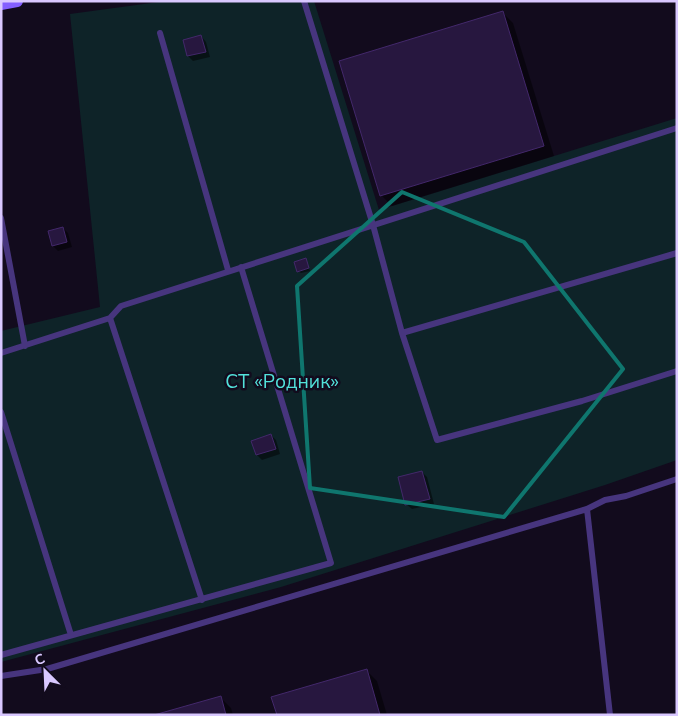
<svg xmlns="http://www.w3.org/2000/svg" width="678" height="716" font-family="Mulish,sans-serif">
<rect width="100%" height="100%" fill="#120b1d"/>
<path fill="#0e2328" d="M166,1H314L379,210L677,118V460L605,485L281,587L1,662V331L100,307L70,14Z"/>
<path fill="#0007" d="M503,13L513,23L554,156L392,206L381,195Z
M201,36L206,42L210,57L193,61L188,56Z
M63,228L68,233L72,247L58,251L53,246Z
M306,260L310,271L301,273L298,271Z
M271,435L276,440L280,454L262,460L257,455L253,442Z
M422,472L427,477L434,504L412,509L406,504Z
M367,671L377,681L387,715H278Z
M221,698L231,708L233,715H159Z"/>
<path fill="#27173f" stroke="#43286b" d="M503,11L544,146L380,196L339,61Z
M201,35L206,52L187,56L183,40Z
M63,227L67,242L52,246L48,231Z
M306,258L309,268L297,272L294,262Z
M271,434L276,449L256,455L251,441Z
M422,471L430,499L405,505L398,477Z
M367,669L380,715H277L271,697Z
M221,696L226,715H154Z"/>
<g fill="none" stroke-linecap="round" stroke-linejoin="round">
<path stroke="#47357e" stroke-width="6" d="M304,1L373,225L402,333L437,440L582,401L677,371
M160,33L228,270
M1,218L25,346
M110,318L202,600
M402,333L677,253
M1,353L110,318L121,306L677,128
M1,412L71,635
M587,509L610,715
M1,655L331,563L241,267
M1,676L47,669L587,509L605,500L626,496L677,479"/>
<path stroke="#845fff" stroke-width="12" d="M1,4L17,1"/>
</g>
<path fill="none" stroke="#0f766e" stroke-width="4" stroke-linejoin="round" d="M402,192L524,242L623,369L504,517L310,488L297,286Z"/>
<g text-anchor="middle" stroke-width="5" stroke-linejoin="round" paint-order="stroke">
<g font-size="19" fill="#52e1da" stroke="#120b1d">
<text x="282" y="388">СТ «Родник»</text>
</g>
</g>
<rect width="678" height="716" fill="none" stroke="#d9c8ff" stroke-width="5"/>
<g transform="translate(45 671) rotate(336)" stroke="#120b1d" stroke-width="4" paint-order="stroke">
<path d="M0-4L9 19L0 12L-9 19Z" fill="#d9c8ff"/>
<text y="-8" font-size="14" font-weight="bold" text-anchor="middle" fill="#d9c8ff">С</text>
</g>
</svg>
